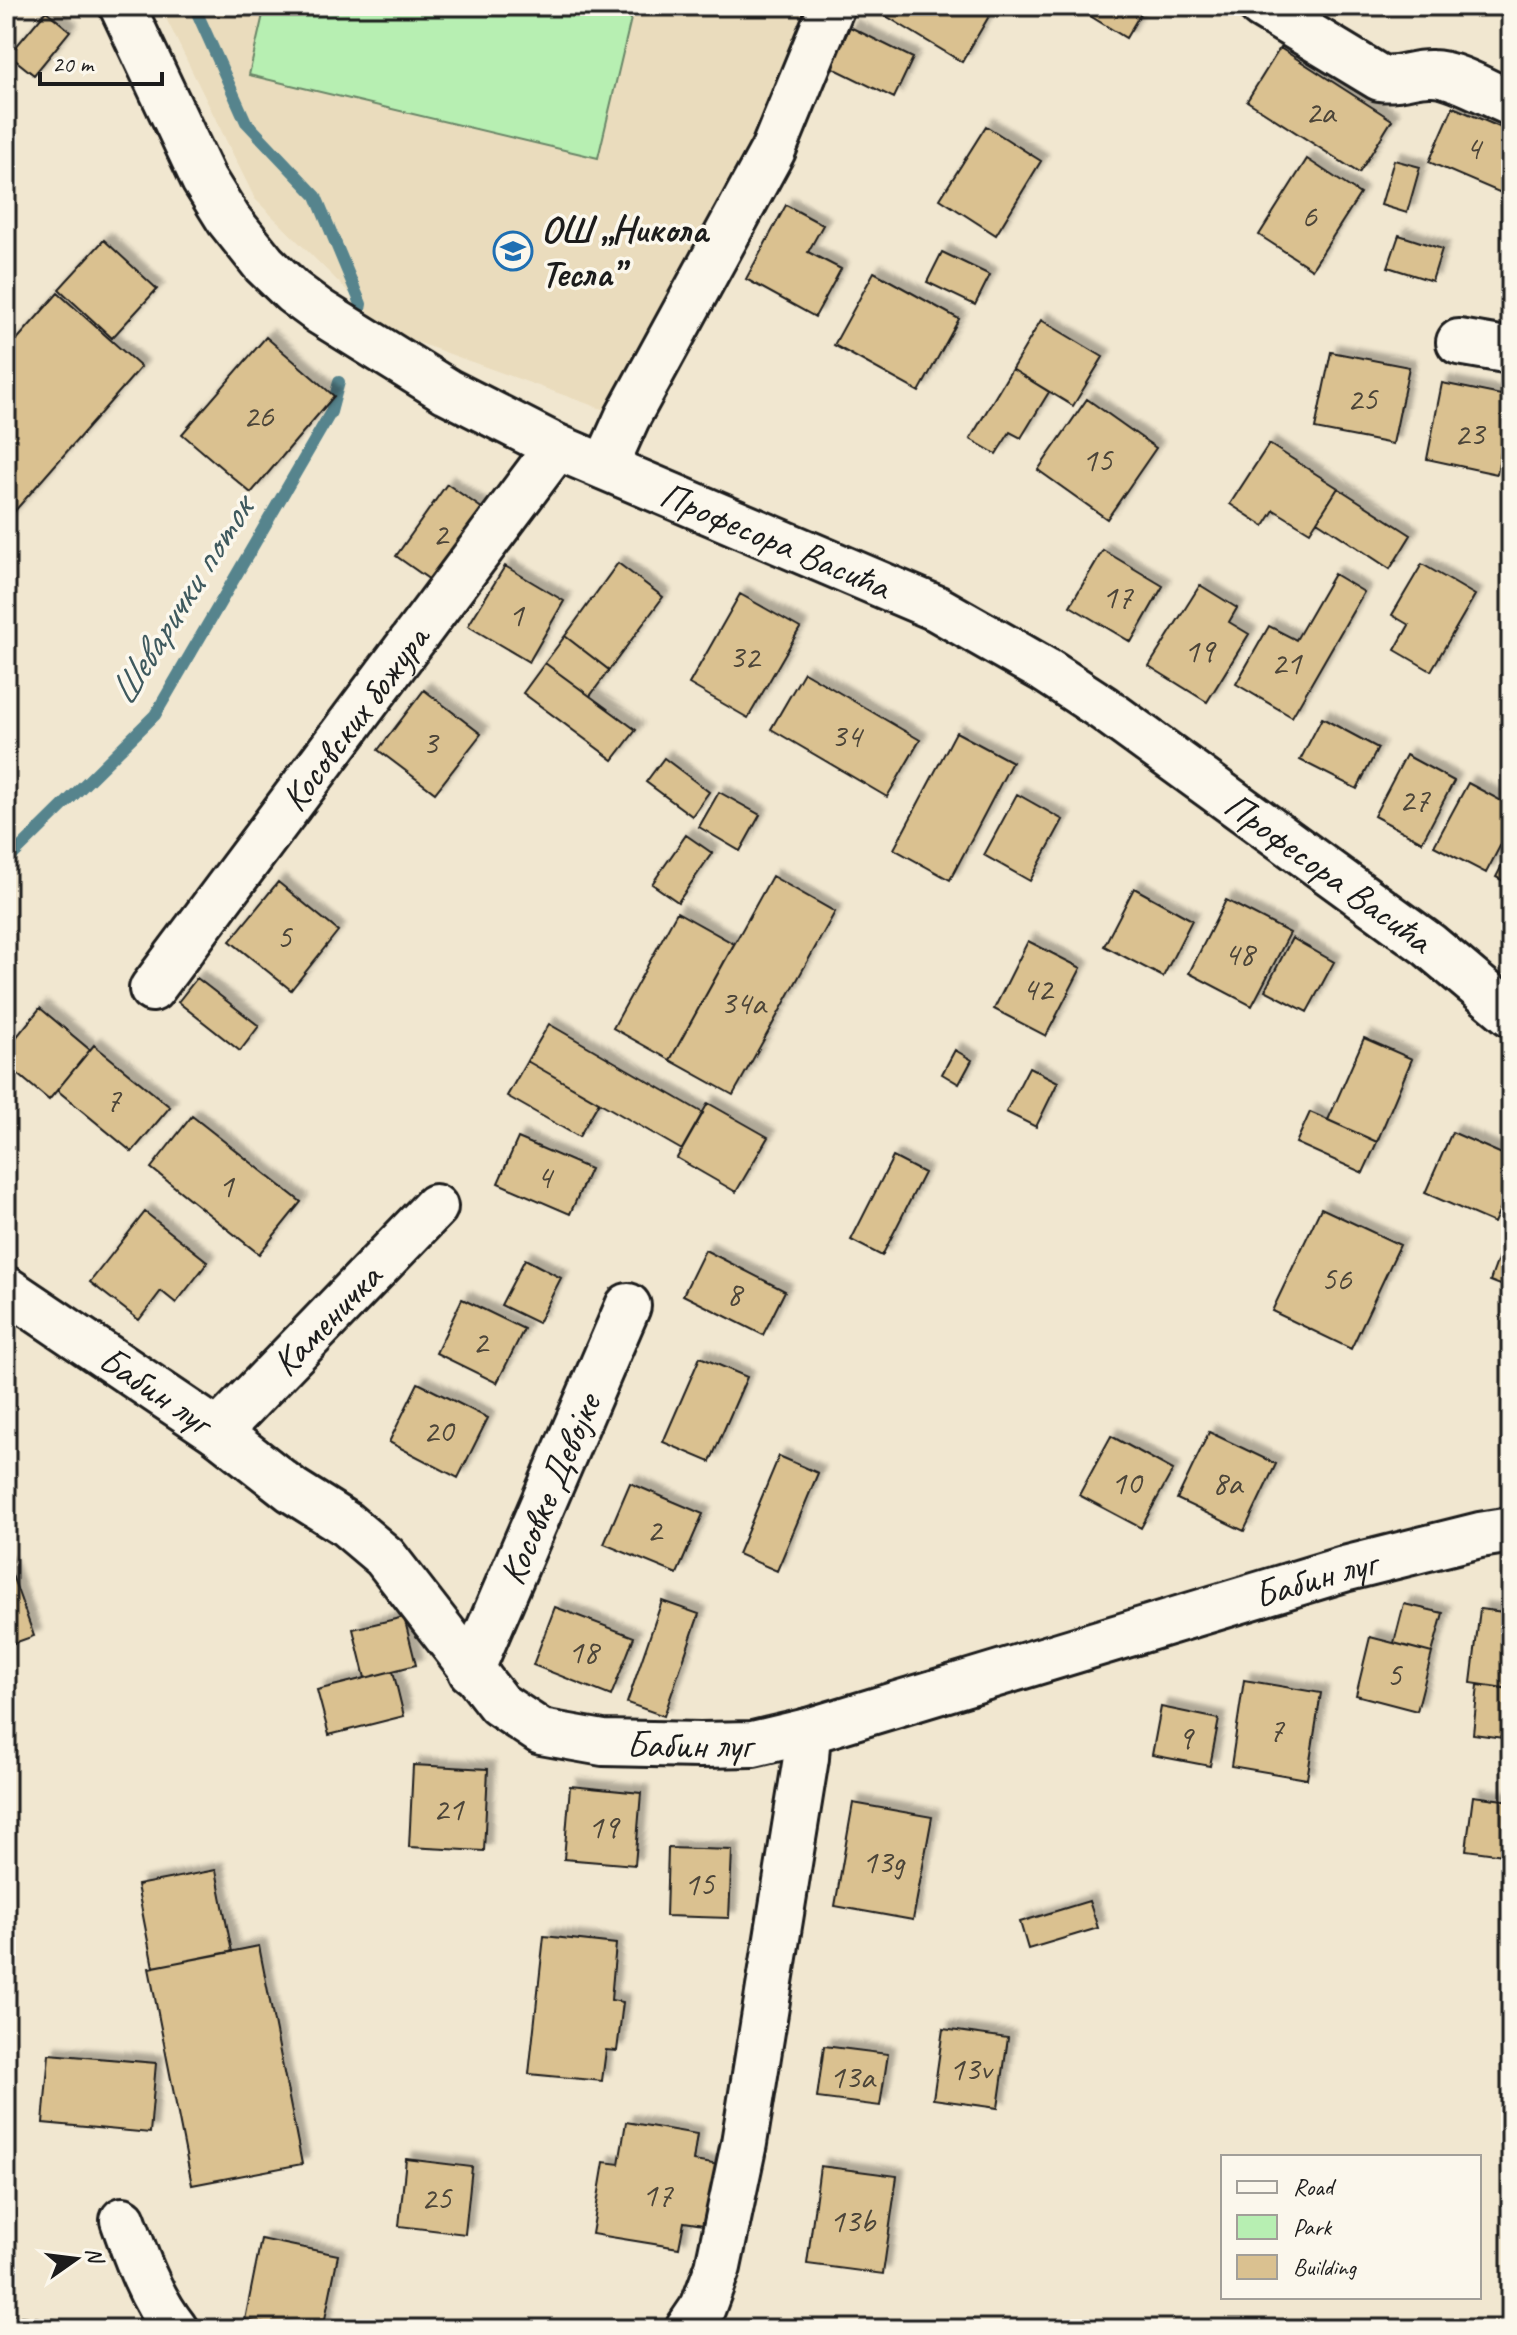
<svg xmlns="http://www.w3.org/2000/svg" width="1517" height="2335" font-family="Caveat,sans-serif">
<defs>
<filter id="shadow"><feDropShadow dx="7" dy="-7" stdDeviation="2" flood-color="#0004"/></filter>
</defs>
<rect width="100%" height="100%" fill="#f1e7d0"/>
<filter id="ink" filterUnits="userSpaceOnUse"><feTurbulence type="fractalNoise" baseFrequency=".0125" numOctaves="2"/><feDisplacementMap in="SourceGraphic" scale="16" xChannelSelector="R" yChannelSelector="G"/><feConvolveMatrix kernelMatrix="1 2 1 2 8 2 1 2 1" color-interpolation-filters="sRGB"/></filter>
<g filter="url(#ink)">
<path fill="#eadcbd" d="M160,6H818L627,418L389,332L255,199Z"/>
<path fill="#b7efb2" stroke="#6a8667" stroke-width="2" d="M265,6H634L598,158L249,75Z"/>
<g fill="none" stroke-linecap="round" stroke-linejoin="round">
<path stroke="#56848d" stroke-width="12" d="M194,6L246,122L316,196L361,304L360,309
M6,862L155,715L331,412L339,382"/>
</g>
<path fill="#dac190" stroke="#1c1c1c" stroke-width="2" filter="url(#shadow)" d="M885,6H995L962,62L881,13Z
M1074,6H1145L1126,38Z
M46,11L70,31L34,75L9,55Z
M850,27L913,58L894,98L831,67Z
M1280,48L1392,120L1359,173L1247,101Z
M1453,107L1511,132V184L1506,195L1429,162Z
M986,126L1041,161L996,235L940,199Z
M1307,159L1360,194L1312,269L1259,235Z
M1394,160L1420,167L1407,213L1381,205Z
M786,205L823,225L808,252L841,269L815,317L746,279Z
M1399,235L1442,249L1432,281L1388,267Z
M104,240L157,289L112,338L59,289Z
M942,252L990,275L975,305L927,282Z
M874,272L959,319L919,392L834,345Z
M58,293L141,367L6,521V352Z
M1041,320L1103,357L1073,406L1012,369Z
M266,337L334,396L251,493L182,434Z
M1331,352L1409,367L1393,444L1315,429Z
M1012,369L1049,392L1021,438L1010,432L996,454L970,439Z
M1442,383L1511,397L1497,474L1427,459Z
M1087,399L1156,448L1107,519L1038,470Z
M1269,444L1338,488L1310,532L1274,510L1264,526L1230,504Z
M447,484L483,509L433,582L396,556Z
M1338,488L1411,535L1390,569L1317,521Z
M1103,550L1163,586L1131,642L1070,606Z
M618,563L663,597L609,670L565,636Z
M1422,564L1475,595L1431,671L1395,650L1409,625L1392,615Z
M505,566L564,601L529,662L468,626Z
M1334,574L1364,592L1292,717L1236,684L1269,626L1296,640Z
M1200,585L1237,608L1229,622L1249,634L1207,702L1149,666Z
M740,594L800,628L748,718L689,684Z
M565,636L609,670L590,696L545,663Z
M545,663L636,730L613,760L523,693Z
M804,672L920,740L887,797L771,729Z
M424,690L481,734L435,793L378,750Z
M1511,709V734L1501,729Z
M1322,718L1378,748L1357,789L1300,760Z
M956,732L1012,762L950,880L894,849Z
M1406,755L1454,781L1422,842L1374,816Z
M664,758L709,792L692,816L646,782Z
M1468,783L1511,806V825L1486,873L1434,846Z
M719,792L760,815L740,851L699,827Z
M1017,794L1063,820L1030,881L984,855Z
M686,835L712,853L678,902L652,884Z
M1511,848V885L1496,877Z
M772,876L835,912L733,1095L670,1060Z
M278,882L338,931L291,990L230,941Z
M1134,888L1192,920L1163,977L1104,946Z
M1226,900L1290,933L1252,1006L1189,973Z
M677,912L734,944L670,1060L613,1028Z
M1292,938L1334,962L1307,1012L1265,990Z
M1028,941L1081,968L1046,1036L994,1009Z
M197,978L259,1026L240,1051L178,1002Z
M40,1008L90,1050L49,1100L6,1064V1050Z
M549,1024L703,1113L682,1150L527,1061Z
M1364,1038L1412,1059L1377,1142L1328,1120Z
M94,1045L170,1107L132,1152L57,1090Z
M955,1050L972,1060L959,1084L942,1074Z
M527,1061L599,1102L579,1137L507,1096Z
M1029,1067L1058,1082L1036,1127L1006,1112Z
M708,1103L768,1137L736,1192L677,1158Z
M1310,1112L1377,1142L1363,1173L1296,1143Z
M192,1116L301,1202L259,1254L151,1168Z
M1452,1132L1511,1158V1184L1494,1223L1425,1193Z
M518,1138L590,1169L570,1214L498,1183Z
M893,1157L924,1173L882,1256L851,1240Z
M1321,1208L1400,1245L1351,1349L1272,1311Z
M145,1212L208,1262L176,1303L161,1291L139,1320L90,1282Z
M1511,1223V1289L1490,1281Z
M705,1250L785,1291L763,1335L683,1295Z
M525,1259L561,1278L538,1323L501,1305Z
M462,1299L524,1329L497,1383L436,1353Z
M700,1357L747,1377L710,1462L663,1442Z
M418,1383L488,1418L458,1478L389,1442Z
M1209,1432L1276,1464L1244,1531L1177,1499Z
M1111,1436L1173,1470L1141,1528L1079,1495Z
M779,1456L818,1473L777,1571L738,1554Z
M630,1483L703,1514L677,1574L604,1544Z
M8,1564L34,1636L6,1646V1565Z
M1510,1589H1511V1613L1506,1612Z
M662,1601L699,1614L664,1716L627,1703Z
M1404,1604L1443,1613L1432,1653L1394,1643Z
M555,1607L634,1637L611,1696L533,1665Z
M1480,1609L1511,1613V1689L1471,1683Z
M404,1617L416,1665L365,1678L353,1629Z
M1370,1637L1432,1653L1417,1711L1356,1695Z
M393,1671L404,1716L329,1735L317,1690Z
M1244,1680L1321,1693L1307,1779L1231,1766Z
M1478,1685L1511,1689V1739L1473,1734Z
M1161,1707L1219,1719L1210,1766L1152,1755Z
M413,1765L488,1769L484,1851L409,1847Z
M570,1786L641,1793L635,1865L564,1859Z
M1473,1796L1511,1801V1856L1466,1850Z
M853,1803L932,1817L913,1920L835,1906Z
M668,1848L732,1850L729,1918L666,1916Z
M216,1870L232,1952L153,1967L137,1885Z
M1089,1901L1098,1928L1028,1949L1020,1922Z
M544,1936L616,1944L611,2000L623,2002L617,2051L606,2050L602,2081L529,2074Z
M259,1946L302,2164L192,2185L149,1968Z
M943,2029L1008,2038L998,2108L933,2099Z
M824,2046L888,2054L880,2106L817,2098Z
M49,2054L156,2063L150,2133L43,2123Z
M626,2122L697,2134L693,2161L720,2165L710,2226L684,2222L679,2248L592,2234L604,2162L619,2164Z
M406,2159L472,2167L465,2234L399,2226Z
M820,2166L897,2176L883,2274L807,2264Z
M261,2239L338,2255L323,2329H290L245,2320Z"/>
<g fill="none" stroke-linecap="round" stroke-linejoin="round">
<defs>
<g id="minor">
<path id="s1" d="M122,6L204,180L229,220L264,264L293,292L320,312L447,391L557,447L936,608L1045,670L1103,708L1429,945L1511,1014"/>
<path d="M1261,6L1380,78C1399,81 1414,72 1432,73C1455,73 1489,94 1511,103"/>
<path d="M1459,342L1511,351"/>
<path d="M605,467L627,418L773,150L832,6"/>
<path id="s2" d="M152,989L557,447"/>
<path id="s3" d="M6,1289L218,1432L292,1490L346,1524L385,1557L499,1704L541,1732L603,1743L700,1745L753,1744L808,1731L1344,1569L1480,1535L1511,1530"/>
<path id="s4" d="M218,1432L435,1207"/>
<path id="s5" d="M471,1671L628,1306"/>
<path d="M123,2220C136,2257 150,2297 175,2329"/>
<path d="M688,2329L703,2307L718,2267L744,2143L806,1758L808,1731"/>
</g>
</defs>
<use href="#minor" stroke="#1c1c1c" stroke-width="50"/>
<path stroke="#1c1c1c" stroke-width="5" stroke-dasharray="8 6" stroke-linecap="butt" d="M6,2316L124,2328"/>
<use href="#minor" stroke="#fbf7ec" stroke-width="44"/>
</g>
</g>
<defs>
<symbol id="school-ring" viewBox="-11 -11 22 22"><circle r="9.5" fill="#fbf7ec" stroke="#1f6fb2" stroke-width="1.5"/><path d="M0-5L7-2L0 1L-7-2ZM-4 1L0 2.5L4 1V4Q0 6-4 4Z" fill="#1f6fb2"/></symbol>
</defs>
<g fill-rule="evenodd">
<use href="#school-ring" x="491" y="229" width="44" height="44"/>
</g>
<g text-anchor="middle" stroke-width="7" stroke-linejoin="round" paint-order="stroke">
<g font-size="34" fill="#4c4539">
<text x="1320" y="123">2a</text>
<text x="1473" y="159">4</text>
<text x="1309" y="227">6</text>
<text x="1362" y="410">25</text>
<text x="258" y="427">26</text>
<text x="1469" y="445">23</text>
<text x="1097" y="471">15</text>
<text x="440" y="545">2</text>
<text x="1117" y="608">17</text>
<text x="516" y="626">1</text>
<text x="1199" y="662">19</text>
<text x="744" y="668">32</text>
<text x="1286" y="674">21</text>
<text x="846" y="747">34</text>
<text x="430" y="754">3</text>
<text x="1414" y="811">27</text>
<text x="284" y="948">5</text>
<text x="1239" y="965">48</text>
<text x="1037" y="1000">42</text>
<text x="743" y="1014">34a</text>
<text x="113" y="1111">7</text>
<text x="544" y="1188">4</text>
<text x="226" y="1197">1</text>
<text x="1336" y="1290">56</text>
<text x="734" y="1305">8</text>
<text x="480" y="1353">2</text>
<text x="438" y="1442">20</text>
<text x="1126" y="1494">10</text>
<text x="1227" y="1494">8a</text>
<text x="654" y="1541">2</text>
<text x="583" y="1663">18</text>
<text x="1394" y="1686">5</text>
<text x="1276" y="1741">7</text>
<text x="1185" y="1749">9</text>
<text x="448" y="1820">21</text>
<text x="603" y="1838">19</text>
<text x="883" y="1873">13g</text>
<text x="699" y="1895">15</text>
<text x="970" y="2080">13v</text>
<text x="852" y="2088">13a</text>
<text x="657" y="2206">17</text>
<text x="436" y="2209">25</text>
<text x="852" y="2232">13b</text>
</g>
<g font-size="38" font-weight="bold" fill="#1c1c1c" stroke="#fbf7ec" text-anchor="start">
<text x="541" y="242">ОШ „Никола<tspan x="541" dy="44">Тесла”</tspan></text>
</g>
<g font-size="38" fill="#1c1c1c" stroke="#fbf7ec">
<text dy="13" stroke="none"><textPath href="#s1" startOffset="880">Професора Васића</textPath></text>
<text dy="13" stroke="none"><textPath href="#s2" startOffset="338">Косовских божура</textPath></text>
<text dy="13" stroke="none"><textPath href="#s1" startOffset="1528">Професора Васића</textPath></text>
<text dy="13" stroke="none"><textPath href="#s4" startOffset="156">Каменичка</textPath></text>
<text dy="13" stroke="none"><textPath href="#s3" startOffset="180">Бабин луг</textPath></text>
<text dy="13" stroke="none"><textPath href="#s5" startOffset="198">Косовке Девојке</textPath></text>
<text dy="13" stroke="none"><textPath href="#s3" startOffset="1500">Бабин луг</textPath></text>
<text dy="13" stroke="none"><textPath href="#s3" startOffset="850">Бабин луг</textPath></text>
</g>
<g font-size="40" font-style="italic" fill="#3e595e" stroke="#fbf7ec">
<text transform="translate(180 601) rotate(-58)" y="14">Шеварички поток</text>
</g>
</g>
<rect width="1517" height="2335" fill="none" stroke="#fbf7ec" stroke-width="32"/>
<rect x="16" y="16" width="1485" height="2303" fill="none" stroke="#1c1c1c" stroke-width="3" filter="url(#ink)"/>
<rect x="1221" y="2155" width="260" height="144" fill="#fbf7ec" stroke="#a29f99" stroke-width="2"/>
<rect x="1237" y="2181" width="40" height="12" fill="#fbf7ec" stroke="#a29f99" stroke-width="2"/>
<text x="1293" y="2195" font-size="24" fill="#1c1c1c">Road</text>
<rect x="1237" y="2215" width="40" height="24" fill="#b7efb2" stroke="#a29f99" stroke-width="2"/>
<text x="1293" y="2235" font-size="24" fill="#1c1c1c">Park</text>
<rect x="1237" y="2255" width="40" height="24" fill="#dac190" stroke="#a29f99" stroke-width="2"/>
<text x="1293" y="2275" font-size="24" fill="#1c1c1c">Building</text>
<g transform="translate(76 2259) rotate(76)" stroke="#fbf7ec" stroke-width="6" paint-order="stroke">
<path d="M0-6L14 30L0 20L-14 30Z" fill="#1c1c1c"/>
<text y="-12" font-size="22" font-weight="bold" text-anchor="middle" fill="#1c1c1c">N</text>
</g>
<path d="M40 72v12h122v-12" fill="none" stroke="#1c1c1c" stroke-width="4"/>
<text x="52" y="72" font-size="24" fill="#1c1c1c" stroke="#fbf7ec" stroke-width="6" paint-order="stroke">20 m</text>
</svg>
